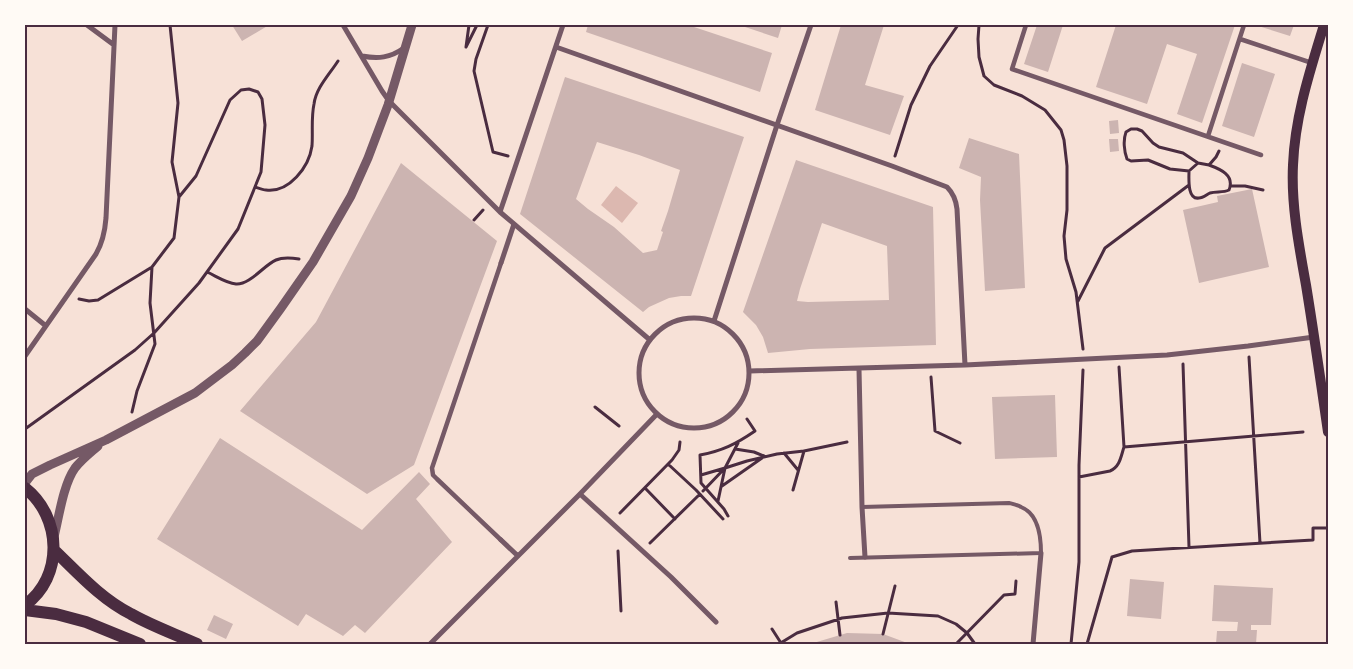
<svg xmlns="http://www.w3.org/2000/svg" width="1353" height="669" font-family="Quicksand,sans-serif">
<rect width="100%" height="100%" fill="#f7e1d7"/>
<path fill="#dcb8b0" d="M616,186L638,203L622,223L601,205Z"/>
<path fill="#ccb4b1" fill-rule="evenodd" d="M232,25H269L242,41Z
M588,25H688L772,53L760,92L586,32Z
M739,25H782L778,38Z
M841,25H884L865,85L904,96L890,135L815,110Z
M1037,25H1063L1048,72L1024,64Z
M1116,25H1235L1202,123L1177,114L1197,54L1167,44L1147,104L1096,87Z
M1255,25H1294L1290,36Z
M1242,63L1275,74L1254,137L1222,126Z
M565,77L744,137L691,296H681L669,298L649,307L643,312L520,214ZM597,142L639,155L680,170L668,211L661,231L663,232L657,250L643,253L614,227L588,209L576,199Z
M1118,120L1119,133L1110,134L1109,121Z
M969,138L1019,154L1025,288L985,291L980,200L981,177L959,168Z
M1109,139H1118L1119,151L1110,152Z
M796,160L933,207L936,345L810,349L768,353L763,337L756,325L743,312ZM822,223L887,246L889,300L808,302L797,301L800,289Z
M401,163L497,241L414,465L367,494L240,411L316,322Z
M1252,189L1269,267L1199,283L1183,210L1218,202L1217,196Z
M1055,395L1057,457L995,459L992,397Z
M220,438L362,530L419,472L430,484L416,499L452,542L365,633L355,625L343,636L306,614L298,626L157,539Z
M1130,579L1164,582L1161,619L1127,616Z
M1214,585L1273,588L1271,625H1251V630H1257L1256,644H1216L1217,631H1237L1238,622L1212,621Z
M214,615L233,624L226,639L207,630Z
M847,633L883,634L910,644H810Z"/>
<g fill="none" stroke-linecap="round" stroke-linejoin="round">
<path stroke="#4a2c40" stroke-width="3" d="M469,25L466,47L477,25
M488,25L476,59L474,71L493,152L508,156
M979,25L978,39L979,57L984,76L994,85L1022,96L1045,110L1061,130L1064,140L1067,166V210L1064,236L1066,259L1076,292L1083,349
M895,156L911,105L930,66L958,25
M1209,165C1220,169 1235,175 1229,190C1223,193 1216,191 1210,193C1206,195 1203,198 1199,198C1187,200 1189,178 1189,171L1170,169L1148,160L1131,161L1127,159C1124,151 1123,140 1126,132L1131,129H1137L1142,131L1153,143L1159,147L1183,153L1198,163L1209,165L1216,157L1219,151
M1189,171L1198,163
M1231,186H1245L1263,190
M255,187C258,188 263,190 266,190C289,193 309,167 312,146C313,133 311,118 314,104C316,88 329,75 338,61
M474,220L483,210
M207,272C216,276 226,283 236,284C250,285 264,265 276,260C283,257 292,258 299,259
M79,299L89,301L98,300L152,267L174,238L179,197L172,162L178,103L170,25
M1078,301L1105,248L1189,185
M1249,357L1260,543
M1183,364L1189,547
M1119,367L1124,447L1303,432
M931,377L935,431L960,443
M595,407L619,426
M132,412L137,391L155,344L150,303L152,267
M25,429L135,350L154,333L199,283L238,229L261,172L265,125L262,99L258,92L249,89L241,90L230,100L196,176L179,197
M735,449L754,452L764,456
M784,453L798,470
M668,464L696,490L723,519
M725,468L738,443
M701,475L725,468L718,501
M1079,477L1110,471C1120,467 1121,456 1124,447
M722,486L762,458
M645,488L675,519
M793,490L804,451L847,442
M703,491L725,468L747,461L777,454L804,451
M620,513L672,460L679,450L680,442
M728,516L724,509L701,483L700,455C722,451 736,444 755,431L747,419
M650,543L700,494
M618,551L621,611
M836,602L840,635
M772,629L781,643
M883,634L895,586
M779,644L797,633L842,618L888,613L938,616L956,624L967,633L975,644
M956,644L1004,595L1015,594L1016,581
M1071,644L1079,562V465L1083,370
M1087,644L1112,557L1132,551L1313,540V528H1328"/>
<path stroke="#755966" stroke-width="4" d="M850,558L1041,553C1041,537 1039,514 1021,507C1018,505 1013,504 1009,503L862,507"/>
<path stroke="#755966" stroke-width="4.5" d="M1026,25L1012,69L1261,155
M1240,39L1312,63
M1208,136L1244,25
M501,263L432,468L433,475L437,479L501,540"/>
<path stroke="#755966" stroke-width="5" d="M87,25L114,45
M343,25L382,91L389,101L500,212L650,340
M556,47L892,166L947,187C953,193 956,200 957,209L965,365
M362,56C378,59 390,58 404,48
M500,212L563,25
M501,263L514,224
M25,309L46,326
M639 373a55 55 0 1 1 110 0a55 55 0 1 1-110 0Z
M714,321L777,125L811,25
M25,356L96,254C103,242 105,231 106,218L115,25
M859,369L862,507L865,557
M750,371L965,365L1167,355L1248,346L1314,337
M580,494L671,577L716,622
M501,540L518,556
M430,644L580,494L657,414
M1033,644L1041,553"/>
<path stroke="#755966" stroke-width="9" d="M25,483L32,474L50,465L106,440L195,393L232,365L245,353L257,341L281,308L313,262L351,196L368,158L388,105L412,25
M54,537C59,517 63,485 75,468C81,460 90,453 98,446"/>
<path stroke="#4a2c40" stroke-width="10" d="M1324,25C1310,71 1295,116 1293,165C1291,205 1299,246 1306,285C1314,334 1321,383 1328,432"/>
<path stroke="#4a2c40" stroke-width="12" d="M25,488C62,517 64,577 25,605
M54,550C78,573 101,599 131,614C152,626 175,634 197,644
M25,610L56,614L86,622L140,644"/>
</g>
<rect width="1353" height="669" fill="none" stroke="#fffaf5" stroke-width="52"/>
<rect x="26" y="26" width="1301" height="617" fill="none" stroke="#4a2c40" stroke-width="2"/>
</svg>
